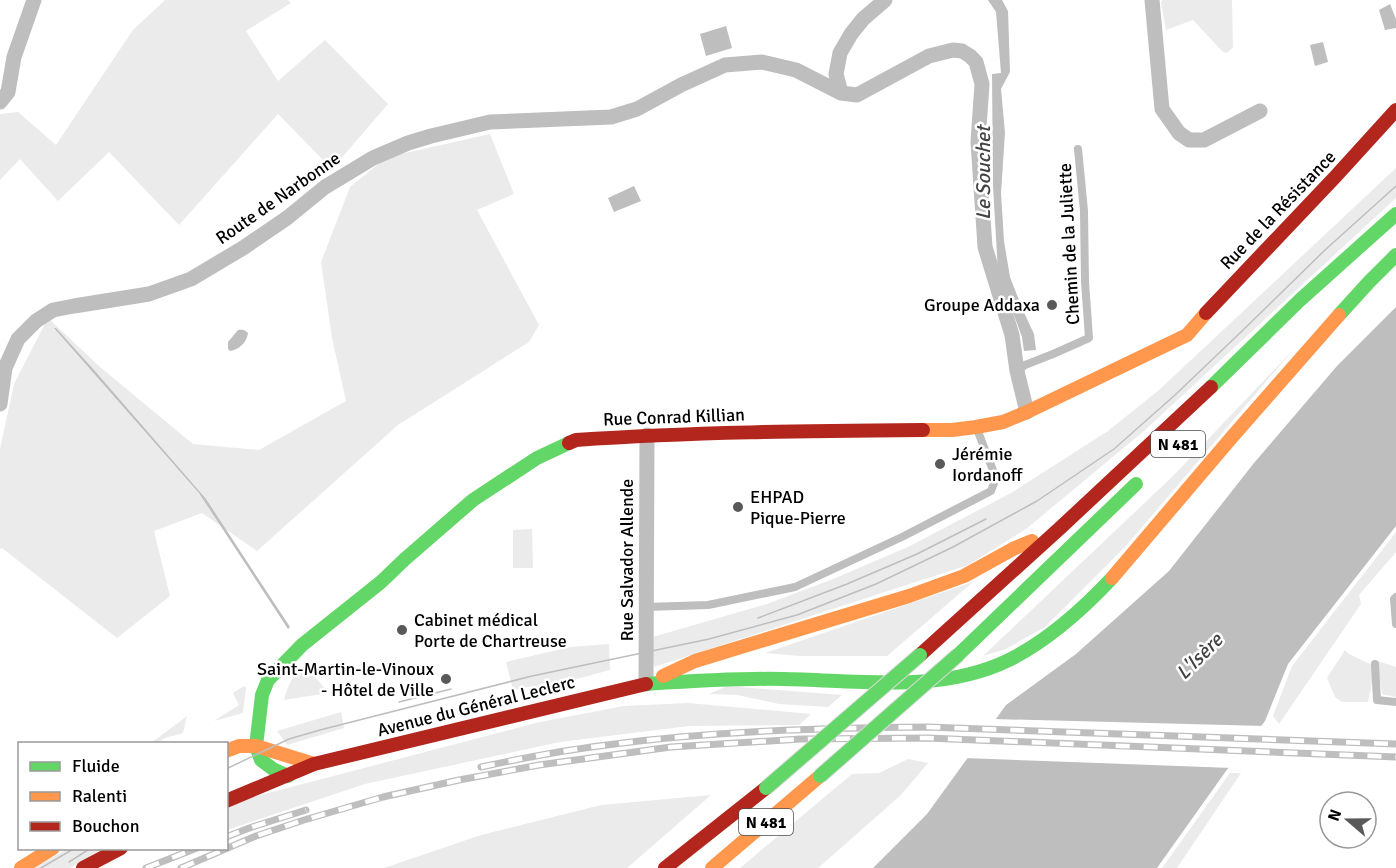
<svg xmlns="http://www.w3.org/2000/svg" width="1396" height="868" font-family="Signika,sans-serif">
<rect width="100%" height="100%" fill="#fff"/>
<path fill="#ebebeb" d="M165,0H288L291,3L246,31L278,81L325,40L388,104L332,169L278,114L179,225L109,152L58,201L20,159L0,180V114L18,112L56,145L133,30Z
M1162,0H1232L1233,47L1227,53L1223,52L1193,20L1166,30L1161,3Z
M490,134L514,194L477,210L539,325L529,342L398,425L257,551L202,513L154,531L170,596L117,638L2,548L0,549V449L14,384L48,318L100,367L193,444L259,450L346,401L332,338L321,262L350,187L387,157Z
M1396,168V198L1144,431L1026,529L968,565L654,667L649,638L767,604L833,579L908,547L1011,493L1108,431L1159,390Z
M1294,349L1125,547L1045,627L1006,649L983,656L1173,476Z
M532,529L533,568H513V530Z
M1396,532V552L1359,595L1361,604L1279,724L1273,716L1292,666Z
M973,582L887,656H800L765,653Z
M609,644L610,670L539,689L533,686L514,690L512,686L506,662L570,647Z
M1345,650L1349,654L1372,665L1374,672L1368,702H1342L1335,697L1327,678Z
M1377,661L1396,667V697L1382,694Z
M306,664L328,693L284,700C287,687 294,671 306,664Z
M244,686L246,688L243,713L214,721L239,705L233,693Z
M727,686L842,695L828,707L779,704L737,695L709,694Z
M688,703L811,714L799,725L689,726L560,742L365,784L227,830L226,809L253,797L540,722L624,706Z
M341,712L344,728L287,745L277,731Z
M187,716L183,733L165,738L158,743H151Z
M908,759L928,763L901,795L818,868H740L852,774L879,773Z
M1230,773H1241L1177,868H1162Z
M711,795L627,868H384L481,835L601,805Z
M67,849H102L70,868H34Z"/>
<path fill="#bebebe" d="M988,0H1002L1008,11L1010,72L1001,89L1005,133L1001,193L1004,241L1010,277L1022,308L1034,334L1036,350L1024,351L1022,337L998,272L993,186L992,74L1001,73L996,12Z
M1390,4L1396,19V28L1385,30L1379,10Z
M726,26L732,48L706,56L700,34Z
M1323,42L1328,62L1315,66L1310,45Z
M634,186L641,201L614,212L608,198Z
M1396,307V526L1288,664L1265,721L1226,771L1157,868H873L927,814L1006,705L1076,654L1169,571L1254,463L1337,366Z
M54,328H56L94,370L206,499L290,627L288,629L199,493Z
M238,330C243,329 245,330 248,333C247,342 239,350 230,351L228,349V342Z"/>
<path fill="#fff" d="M993,719L1265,726L1232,768L964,758Z"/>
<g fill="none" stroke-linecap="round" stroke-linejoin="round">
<path stroke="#bebebe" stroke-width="8" d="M1017,371L1025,365L1053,354L1089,338L1085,282L1084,211L1078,149
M1396,597L1394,599L1396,624
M646,607L708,605L795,587L904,536L991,491L996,478L977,429
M1375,664L1377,700L1396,702"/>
<path stroke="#bebebe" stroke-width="15" d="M1152,0L1162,109L1179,133L1189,140H1204L1260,111
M841,93L836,74L840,53L851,34L863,19L885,0
M0,102L8,92L14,57L34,0
M0,404L5,368L18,339L36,321L53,310L74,306L149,294L191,279L243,248L287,218L325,187L373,158L408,143L431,136L490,122L611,117L637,109L681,85L725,65L762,62L796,70L841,93L857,95L929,56L953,50L962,51L970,56L976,62L982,84L978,142L985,247L1012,335L1017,371L1027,412
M646,684L647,435"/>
<path stroke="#63d668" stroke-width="14" d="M1339,315L1369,282L1396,255
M1211,387L1300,300L1396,214
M958,655L1136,484
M646,684C692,681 737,678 783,679C857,680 939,694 1009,660C1049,640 1082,610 1112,578
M288,776L273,769L261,760L256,746L262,695L268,680L302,645L381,582L405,559L473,500L537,458L569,443"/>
<path stroke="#ff974d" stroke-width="14" d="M923,430H952L976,427L1003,422L1027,412L1187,335L1206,313
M1112,578L1232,437L1339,315
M663,676L695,661L909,596L964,576L1015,548L1032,541
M226,751L239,746H256L314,764
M21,868L53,848
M712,868L820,776"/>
<path stroke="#b3261e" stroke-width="14" d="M1206,313L1336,176L1396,110
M569,443L576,440C692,432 807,431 923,430
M920,655L1059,529L1211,387
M226,801L314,764L646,684
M83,868L121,848
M665,868L766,788"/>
<path stroke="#bebebe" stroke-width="1.5" d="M758,618L847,584L917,554L986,519
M399,702L451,689
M226,769L289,739L320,730L532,676L709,639L797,615L876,584L953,547L1037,501L1114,449L1175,395L1241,332L1325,250L1396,186
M69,862L91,848
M41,868L75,848"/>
<defs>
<path id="rail" d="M481,767C523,758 565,750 607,745C713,731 820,728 927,727L1396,744
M226,837L252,827L306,810
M146,868L197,848
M181,868L256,836L304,820L383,797L459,780L539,765L671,747L801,739L927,738L1396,757"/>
</defs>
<use href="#rail" stroke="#bebebe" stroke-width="7"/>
<use href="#rail" stroke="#fff" stroke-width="4.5" stroke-dasharray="14" stroke-linecap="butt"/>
<defs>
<path id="fast-bridge" d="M820,776L958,655
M766,788L920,655"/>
</defs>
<use href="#fast-bridge" stroke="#dbdbdb" stroke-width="16" stroke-linecap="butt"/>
<use href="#fast-bridge" stroke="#63d668" stroke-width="14"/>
</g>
<g fill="#595959" stroke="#fff" stroke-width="2">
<circle cx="1052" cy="305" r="6"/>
<circle cx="940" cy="464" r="6"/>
<circle cx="738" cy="507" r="6"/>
<circle cx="402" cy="630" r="6"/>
<circle cx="446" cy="679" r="6"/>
</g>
<g text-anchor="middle" stroke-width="5" stroke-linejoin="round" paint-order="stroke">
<g fill="#fff" stroke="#4c4c4c" stroke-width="1.5">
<rect x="1151" y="431" width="54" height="26" rx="4.5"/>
<rect x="739" y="809" width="54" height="26" rx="4.5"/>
</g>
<g font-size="16" font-weight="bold" fill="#000">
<text x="1178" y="450">N 481</text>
<text x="766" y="828">N 481</text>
</g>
<g font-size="18" fill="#000" stroke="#fff">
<text transform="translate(278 198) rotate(-35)" y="6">Route de Narbonne</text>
<text transform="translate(1278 210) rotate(-46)" y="6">Rue de la Résistance</text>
<text transform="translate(1069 244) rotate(-93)" y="6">Chemin de la Juliette</text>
<text transform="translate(674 417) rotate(-2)" y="6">Rue Conrad Killian</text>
<text transform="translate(627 560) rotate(-90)" y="6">Rue Salvador Allende</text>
<text transform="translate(476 706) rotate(-14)" y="6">Avenue du Général Leclerc</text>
</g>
<g font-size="18" fill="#000" stroke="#fff" text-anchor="start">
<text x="1040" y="311" text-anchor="end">Groupe Addaxa</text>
<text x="952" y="460">Jérémie<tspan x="952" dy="21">Iordanoff</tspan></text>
<text x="750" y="503">EHPAD<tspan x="750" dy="21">Pique-Pierre</tspan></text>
<text x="414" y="626">Cabinet médical<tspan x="414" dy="21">Porte de Chartreuse</tspan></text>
<text x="434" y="675" text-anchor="end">Saint-Martin-le-Vinoux<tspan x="434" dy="21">- Hôtel de Ville</tspan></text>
</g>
<g font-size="20" font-style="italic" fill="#434343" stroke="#fff">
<text transform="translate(983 173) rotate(-90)" y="7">Le Souchet</text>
<text transform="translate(1199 656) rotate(-45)" y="7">L'Isère</text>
</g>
</g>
<rect x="18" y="742" width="210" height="108" fill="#ffffff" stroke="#999999" stroke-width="1.5"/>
<rect x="30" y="762" width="30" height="9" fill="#63d668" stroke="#999999" stroke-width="1.5"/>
<text x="72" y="772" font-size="18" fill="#000000">Fluide</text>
<rect x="30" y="792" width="30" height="9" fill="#ff974d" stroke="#999999" stroke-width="1.5"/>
<text x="72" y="802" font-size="18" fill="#000000">Ralenti</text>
<rect x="30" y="822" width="30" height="9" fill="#b3261e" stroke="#999999" stroke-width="1.5"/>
<text x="72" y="832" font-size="18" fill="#000000">Bouchon</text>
<g transform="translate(1348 820) rotate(290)"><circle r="28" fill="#ffffff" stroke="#999999" stroke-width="1.5"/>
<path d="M0-4.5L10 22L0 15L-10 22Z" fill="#595959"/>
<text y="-9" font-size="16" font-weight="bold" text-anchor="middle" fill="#000000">N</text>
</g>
</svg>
